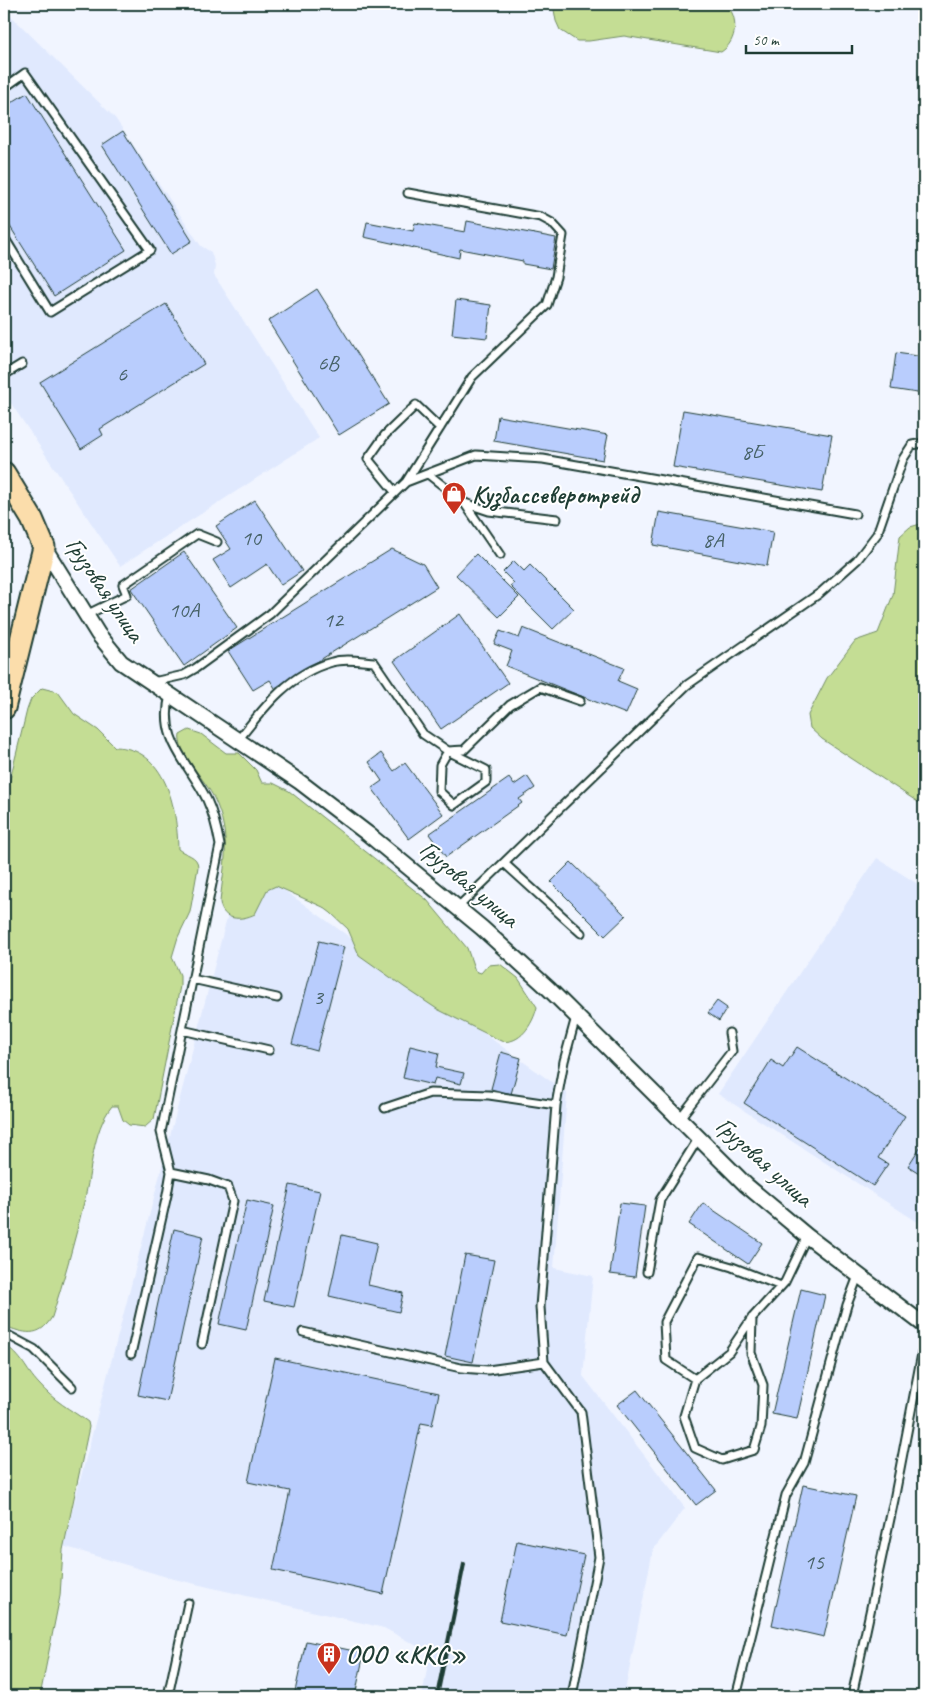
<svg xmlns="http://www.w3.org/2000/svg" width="928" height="1700" font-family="Caveat,sans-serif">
<rect width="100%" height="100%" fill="#f1f5ff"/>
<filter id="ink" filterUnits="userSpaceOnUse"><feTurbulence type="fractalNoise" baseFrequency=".02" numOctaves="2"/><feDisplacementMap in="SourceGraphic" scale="10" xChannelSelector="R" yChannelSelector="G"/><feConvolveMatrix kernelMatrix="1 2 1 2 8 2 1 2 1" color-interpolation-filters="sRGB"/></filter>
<g filter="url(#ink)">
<path fill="#e0e9fe" d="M4,9L115,118L201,246L211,252L215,265L214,275L319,438L120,566L4,393Z
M877,858L924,888V1226L718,1094Z
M242,860L567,1093L554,1268L593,1276L583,1376L685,1508L653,1550L624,1696H422L430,1653L384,1628L170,1578L63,1546Z"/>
<path fill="#c4dd94" stroke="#728d64" d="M553,4H725C740,16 737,42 721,52L624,36L589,41H577L560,30L556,21Z
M924,523V806L822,739L810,728L808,715L827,678L855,641L878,633L893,595L900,536L910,527Z
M42,688L58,692L74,714L98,730L115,747C166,748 177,808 178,849C185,855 198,855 198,867L190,912L178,937L172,957L180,975V986L154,1119L145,1127L129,1125L123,1120L118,1106H112C92,1131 92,1171 84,1202C75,1240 64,1279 52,1317C39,1339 24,1333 4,1326V804L27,710L31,699Z
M189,730L201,734L226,753H239L256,770L262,783H273L289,791L427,900L467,948L475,971L481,973L488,965L500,964L518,978L537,1007C533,1024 520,1045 501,1041L437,1009L404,987L359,955L348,929L331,913L323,907L276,886L267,890L255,914C241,921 222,921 220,902C224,863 232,836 214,798C207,782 176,750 180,735Z
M4,1344C24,1358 24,1368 39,1384C54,1401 70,1409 88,1422L89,1427L63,1550L60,1596L40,1696H4Z"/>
<path fill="#b9cdfd" stroke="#1f3d34" d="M27,93L126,250L54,296L4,217V107Z
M123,131L192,241L171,254L102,145Z
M467,221L556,238L551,269L523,264V261L460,249L459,258L364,237L367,222L413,231L415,223L465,232Z
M317,289L389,404L339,435L268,321Z
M456,300L491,305L487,338L452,334Z
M166,304L204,364L100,429L103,435L81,449L40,382Z
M896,353L924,357V394L891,389Z
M683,410L832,435L822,492L673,467Z
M498,416L608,435L603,460L494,441Z
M255,500L302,571L281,585L267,564L231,588L213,560L231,549L216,526Z
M659,512L773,532L767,566L653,545Z
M392,549L423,564L437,587L275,688L270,680L253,690L228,651Z
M184,552L237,628L184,666L131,589Z
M476,554L519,597L499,617L456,575Z
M514,561L524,571L530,565L574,609L553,629L510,586L514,583L503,572Z
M460,614L508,683L441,729L394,661Z
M523,628L624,668L618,681L637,689L626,714L506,666L512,651L494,644L500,631L519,638Z
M381,753L394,771L405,763L443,814L409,839L372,788L382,781L369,762Z
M527,776L535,788L519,799L522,803L446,857L429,834L509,778L514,785Z
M571,862L626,916L605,936L551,882Z
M319,941L344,947L317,1051L292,1044Z
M717,1001L727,1008L719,1021L708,1013Z
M410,1046L439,1053L436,1067L464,1073L461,1084L435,1078L433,1085L403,1078Z
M797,1047L905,1116L878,1158L888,1164L873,1186L744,1103L771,1060L783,1068Z
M501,1052L521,1058L511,1094L491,1089Z
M924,1141V1176L908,1166Z
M290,1185L320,1191L294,1307L264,1301Z
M247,1200L274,1206L246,1330L219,1324Z
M620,1203L645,1206L635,1277L610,1274Z
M703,1203L762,1243L748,1264L689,1224Z
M174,1229L203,1236L167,1401L138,1395Z
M342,1235L377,1243L368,1285L403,1293L399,1312L329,1296Z
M465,1255L494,1260L473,1362L445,1356Z
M801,1289L825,1295L797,1419L772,1414Z
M275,1358L439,1393L432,1425L421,1423L383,1594L273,1570L290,1491L248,1482Z
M637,1390L716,1490L696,1505L617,1405Z
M803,1485L856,1496L824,1637L772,1625Z
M517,1541L584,1555L567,1635L500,1621Z
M306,1641L364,1653L355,1696H294Z"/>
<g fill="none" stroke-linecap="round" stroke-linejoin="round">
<defs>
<path id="service" d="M4,88L25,73L150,250L50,312L4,237
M4,375L22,364
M428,474L465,503L489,511L557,519
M406,482L476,455L543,459L855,514
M395,492L368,459L385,435L416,405L440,428
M465,504L500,555
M86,615L127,595L123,585L197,534L217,542
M153,682L184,675L196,668L270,614L406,482L472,377L547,305L556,277L563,235L552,223L541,217L408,193
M239,739C264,707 290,673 332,662C344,658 361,661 374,662L423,734L448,751L464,750L510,705L540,687L580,701
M448,751L486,770V782L454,805L439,791L440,765Z
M504,863L581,933
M457,908L687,685L820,593L857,560L877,534L903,459L912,445L924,443
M192,979L277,998
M182,1030L269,1050
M385,1108L430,1093L489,1095L556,1105
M680,1118L732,1051L729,1033
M171,1172L209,1180L228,1187L233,1201L202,1344
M647,1272L660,1200L698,1139
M752,1318L751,1353L763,1385L761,1427L754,1450L722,1460L695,1448L684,1416L695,1379L729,1352L752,1318L785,1282L807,1236
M303,1332L461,1368L488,1370L544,1362
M4,1333L34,1349L72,1387
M131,1354L167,1195L171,1172L161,1132L220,845C217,829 214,815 207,800C189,762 158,741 170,695
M695,1379L666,1360L664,1322L698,1257L732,1267L781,1286
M737,1693L786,1495L804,1463L847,1305L858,1276
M168,1696L188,1603
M572,1696L599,1557L581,1412L544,1362L540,1307L556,1105L564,1061L576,1017
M852,1696L894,1500L924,1343"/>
<path id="minor" d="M44,547L98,634L121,662L300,782L368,834L482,928L549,989L746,1185L807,1236L924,1325"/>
<path id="primary" d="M4,473L32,519L44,547L4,708"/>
</defs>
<use href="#service" stroke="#1f3d34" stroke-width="11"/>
<use href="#minor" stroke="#1f3d34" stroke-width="18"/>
<use href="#primary" stroke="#1f3d34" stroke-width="25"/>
<use href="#service" stroke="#fff" stroke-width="7"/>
<use href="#minor" stroke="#fff" stroke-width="14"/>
<use href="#primary" stroke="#fbddab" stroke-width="21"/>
<path stroke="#1f3d34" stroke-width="4" d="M437,1696L464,1564"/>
</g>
</g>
<defs>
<symbol id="shop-pin" viewBox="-11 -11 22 30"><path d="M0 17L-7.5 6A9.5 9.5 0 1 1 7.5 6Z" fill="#c8321e" stroke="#fff"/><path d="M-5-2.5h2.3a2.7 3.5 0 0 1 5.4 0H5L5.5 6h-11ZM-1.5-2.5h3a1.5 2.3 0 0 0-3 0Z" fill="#fff"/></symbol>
<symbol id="building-pin" viewBox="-11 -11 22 30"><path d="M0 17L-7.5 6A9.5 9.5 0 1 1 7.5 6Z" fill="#c8321e" stroke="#fff"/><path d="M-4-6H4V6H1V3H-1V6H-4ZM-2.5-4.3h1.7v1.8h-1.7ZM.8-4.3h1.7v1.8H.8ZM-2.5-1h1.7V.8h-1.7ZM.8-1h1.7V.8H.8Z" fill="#fff"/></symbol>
</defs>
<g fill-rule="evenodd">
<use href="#shop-pin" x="440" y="480" width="28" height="38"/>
<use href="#building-pin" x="315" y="1640" width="28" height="38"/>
</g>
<g text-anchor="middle" stroke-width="4" stroke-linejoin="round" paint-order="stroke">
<g font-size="22" fill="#466166">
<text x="328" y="370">6В</text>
<text x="122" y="381">6</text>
<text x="752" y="459">8Б</text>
<text x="251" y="545">10</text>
<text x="713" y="547">8А</text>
<text x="184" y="617">10А</text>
<text x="333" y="627">12</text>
<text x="318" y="1004">3</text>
<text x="814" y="1569">15</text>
</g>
<g font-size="25" font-weight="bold" fill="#1f3d34" stroke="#fff" text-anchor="start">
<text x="472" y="503">Кузбассеверотрейд</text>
<text x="346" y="1663">ООО «ККС»</text>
</g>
<g font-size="25" fill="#1f3d34" stroke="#fff">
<text transform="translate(106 589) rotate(56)" y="9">Грузовая улица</text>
<text transform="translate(470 883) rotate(40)" y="9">Грузовая улица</text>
<text transform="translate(765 1161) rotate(42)" y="9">Грузовая улица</text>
</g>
</g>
<rect width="928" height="1700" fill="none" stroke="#fff" stroke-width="20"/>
<rect x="10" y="10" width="908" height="1680" fill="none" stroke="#1f3d34" stroke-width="2" filter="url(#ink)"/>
<path d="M746 45v8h106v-8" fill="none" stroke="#1f3d34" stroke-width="2.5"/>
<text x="753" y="45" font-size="15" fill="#1f3d34" stroke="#ffffff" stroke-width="4" paint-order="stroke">50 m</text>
</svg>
